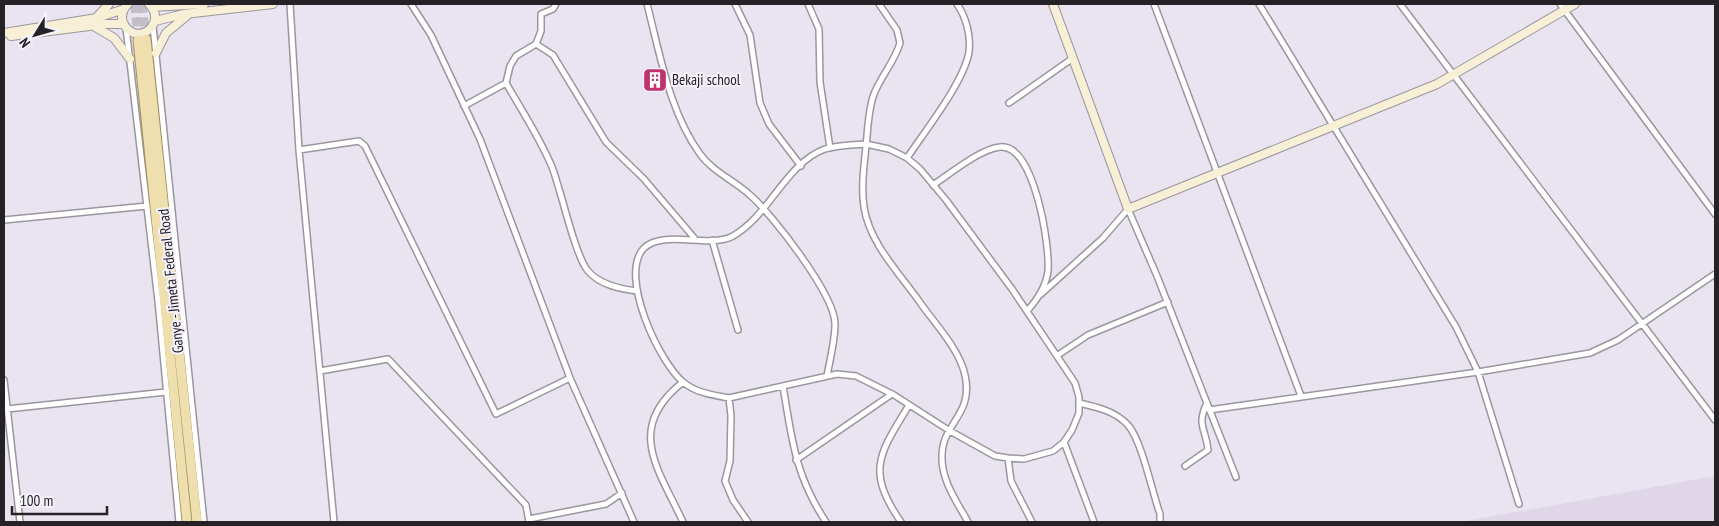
<svg xmlns="http://www.w3.org/2000/svg" width="1719" height="526" font-family="'PT Sans Narrow',sans-serif">
<rect width="100%" height="100%" fill="#e9e4ef"/>
<path fill="#dfd7e8" d="M1715,476V522H1459L1555,505Z"/>
<g fill="none" stroke-linecap="round" stroke-linejoin="round">
<path stroke="#c2bdc7" stroke-width="9" stroke-dasharray="9 4.5" stroke-linecap="butt" d="M135,4L138,40
M142,4L146,39"/>
<defs>
<path id="street" d="M290,4L299,150L334,522
M411,4L431,35L480,139L570,378L634,522
M556,4L553,9L541,14V31L536,44L516,56L510,66L506,83C522,111 540,138 552,167C561,190 575,256 588,271C600,285 620,289 637,291
M647,4C660,54 669,111 700,154C712,171 735,181 750,195C772,214 835,295 835,324C835,341 830,359 827,376
M735,4L750,35L760,103L769,124L801,166
M808,4L819,29L820,82L830,148
M879,4L897,30L900,43C895,61 881,76 874,94C868,110 868,129 866,146C864,166 861,187 864,207C869,242 899,273 919,301C934,323 959,348 965,375C974,415 942,423 942,456C941,480 957,502 968,522
M1154,4L1301,396
M1259,4L1456,327L1478,372L1519,504
M1400,4L1715,420
M1560,4L1715,214
M153,26L204,522
M126,28L158,301L179,522
M536,44L553,55L606,142L644,179L696,240
M1009,103L1073,58
M464,106L506,83
M866,144L889,149L907,158L920,169L946,200L1012,289L1075,383L1079,397V413L1072,430L1064,442L1053,451L1024,459L1008,458L995,456L950,431L894,395L856,376L837,374L729,398C713,395 696,393 683,382C659,362 618,275 644,248C664,229 710,249 733,236C769,216 786,163 825,149C839,145 853,145 866,144Z
M299,150L359,141L365,146L496,414L570,378
M907,158C925,131 964,82 969,52C971,35 966,17 957,4
M933,185C950,174 980,149 1000,147C1034,143 1050,245 1048,271C1046,287 1037,300 1027,311
M4,220L147,206
M712,240L738,330
M1040,295L1103,238L1128,209L1157,276L1236,477
M1058,355L1088,335L1168,302
M320,371L388,359L526,505L529,522
M4,380L20,522
M683,382C624,428 659,470 683,522
M783,386C792,440 795,475 826,522
M729,398L731,416L730,461L725,481L733,500L748,522
M1079,403C1097,407 1115,411 1128,425C1142,441 1152,492 1160,514V522
M7,409L166,392
M1209,410L1478,372L1590,353L1618,340L1715,274
M1064,442L1094,522
M1008,458L1011,481L1032,522
M796,460L892,394
M1185,466L1208,450C1206,428 1196,426 1207,403
M529,519L606,504L622,493
M901,522C865,470 880,453 909,405"/>
<path id="secondary" d="M128,4C117,15 122,30 137,34C154,33 161,16 149,4
M1053,4L1128,209L1437,84L1575,4
M152,7L204,4
M97,17L109,4
M155,21L184,14L273,4
M92,25L114,38L130,59
M4,33L97,18L124,9
M11,36L105,24H124
M156,53L166,33L189,14"/>
<path id="primary" d="M146,39L197,522
M138,40L187,522"/>
</defs>
<use href="#street" stroke="#9a969f" stroke-width="8"/>
<use href="#secondary" stroke="#9a969f" stroke-width="10"/>
<use href="#primary" stroke="#a18f5b" stroke-width="11"/>
<use href="#street" stroke="#fff" stroke-width="5"/>
<use href="#secondary" stroke="#f7efd6" stroke-width="8"/>
<use href="#primary" stroke="#efdfae" stroke-width="9"/>
</g>
<defs>
<symbol id="building-square" viewBox="-11 -11 22 22"><rect x="-9" y="-9" width="18" height="18" rx="4" fill="#be336c" stroke="#f6f2fc"/><path d="M-4-6H4V6H1V3H-1V6H-4ZM-2.5-4.3h1.7v1.8h-1.7ZM.8-4.3h1.7v1.8H.8ZM-2.5-1h1.7V.8h-1.7ZM.8-1h1.7V.8H.8Z" fill="#fff"/></symbol>
</defs>
<g fill-rule="evenodd">
<use href="#building-square" x="641" y="66" width="28" height="28"/>
</g>
<g text-anchor="middle" stroke-width="4" stroke-linejoin="round" paint-order="stroke">
<g font-size="15" fill="#242226" stroke="#f6f2fc" text-anchor="start">
<text x="672" y="85">Bekaji school</text>
</g>
<g font-size="15" fill="#242226" stroke="#f6f2fc">
<text transform="translate(171 281) rotate(-96)" y="5">Ganye - Jimeta Federal Road</text>
</g>
</g>
<rect width="1719" height="526" fill="none" stroke="#242226" stroke-width="10"/>
<g transform="translate(35 35) rotate(233)" stroke="#f6f2fc" stroke-width="4" paint-order="stroke">
<path d="M0-4L9 19L0 12L-9 19Z" fill="#242226"/>
<text y="-8" font-size="14" font-weight="bold" text-anchor="middle" fill="#242226">N</text>
</g>
<path d="M12 506v8h95v-8" fill="none" stroke="#242226" stroke-width="2.5"/>
<text x="20" y="506" font-size="15" fill="#242226" stroke="#f6f2fc" stroke-width="4" paint-order="stroke">100 m</text>
</svg>
